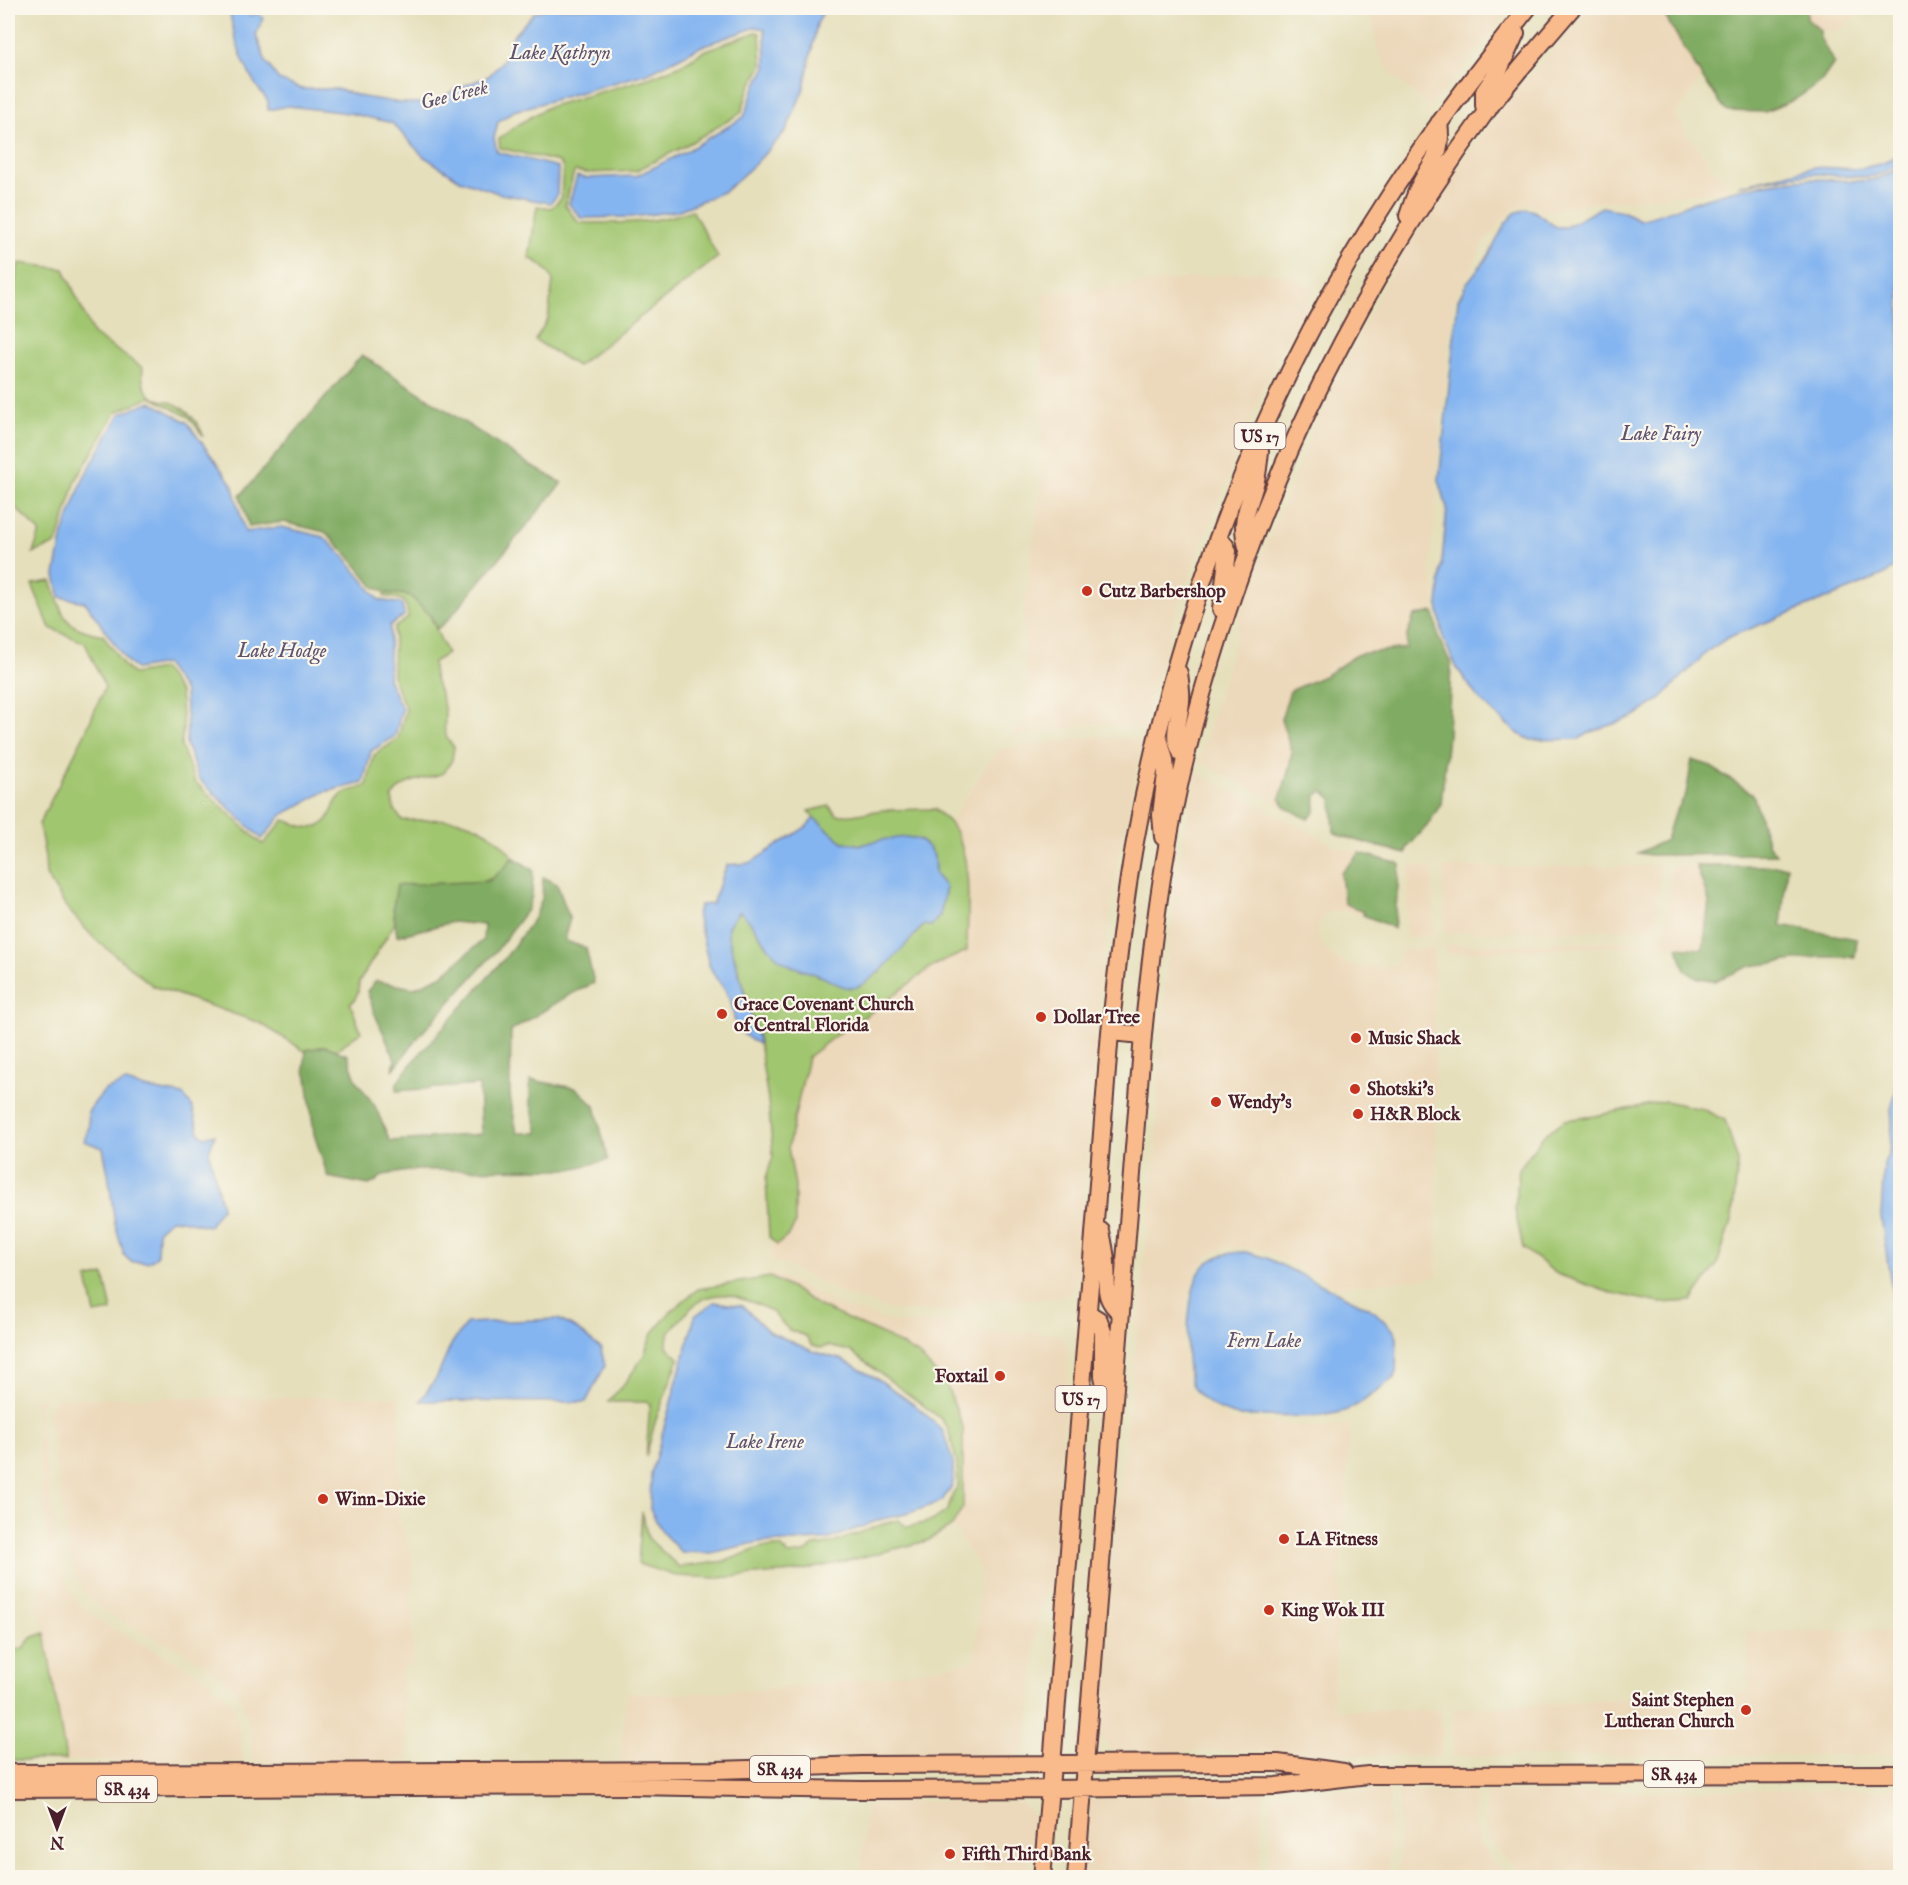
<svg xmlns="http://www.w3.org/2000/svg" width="1908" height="1885" font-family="'IM FELL English',serif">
<rect width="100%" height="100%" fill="#fbf7ec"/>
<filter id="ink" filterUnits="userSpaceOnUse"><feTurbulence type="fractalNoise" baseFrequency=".0167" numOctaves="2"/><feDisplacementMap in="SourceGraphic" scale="12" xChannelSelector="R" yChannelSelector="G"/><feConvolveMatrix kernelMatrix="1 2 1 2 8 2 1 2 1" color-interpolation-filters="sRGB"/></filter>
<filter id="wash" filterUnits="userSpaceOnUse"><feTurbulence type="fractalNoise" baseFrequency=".008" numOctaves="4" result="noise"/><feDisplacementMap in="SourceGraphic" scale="24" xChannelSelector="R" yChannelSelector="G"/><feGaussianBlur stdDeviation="1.35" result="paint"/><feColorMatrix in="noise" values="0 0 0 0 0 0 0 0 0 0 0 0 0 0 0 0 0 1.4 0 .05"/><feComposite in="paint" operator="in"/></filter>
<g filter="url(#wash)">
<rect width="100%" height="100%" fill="#e5dfbb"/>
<path fill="#ecd8ba" d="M1371,8H1513L1429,107L1391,73L1385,64L1376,43Z
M1592,8H1660L1702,77L1675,117L1728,188L1710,192L1578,204L1545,213L1537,206L1525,204L1514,209L1502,220L1495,232L1486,238L1476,258L1471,271L1454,297L1452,310L1435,480L1436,487L1430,571L1435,590L1434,612L1414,616L1407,635L1406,648L1358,654L1326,675L1290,691L1281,720L1292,751L1289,769L1280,798L1286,808L1199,761L1230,659L1244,599L1306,448L1335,381L1403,251L1448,181L1504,104Z
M1807,8H1863L1840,31L1820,30L1807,19Z
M1251,272L1276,273L1293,278L1315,289L1305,304L1263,388L1180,599L1164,655L1152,689L1144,728L1095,724L1011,736L1029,714L1023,620L1041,488L1043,294Z
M1095,736L1142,740L1115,873L1099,995L1077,1279L1070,1295L1044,1299L973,1301V1310L898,1311L845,1295L786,1265L771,1261L773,1242L776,1245L795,1185L788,1147L808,1057L840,1032L870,1013L933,966L967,951L960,844L950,824L985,767L1000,749Z
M1196,772L1337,847L1360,853L1341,873L1344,903L1363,912V915L1344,911L1328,912L1321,919L1317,927L1318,938L1322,945L1332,957L1353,966L1388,968L1397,963L1403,949H1419L1434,946L1437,1277L1336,1287L1268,1253L1246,1247L1227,1248L1212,1254L1199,1265L1194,1274L1186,1303L1183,1357L1188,1387L1200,1402L1232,1420L1263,1421L1320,1429L1350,1425L1332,1710H1442V1756L1343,1755L1269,1751H1114L1100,1737L1111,1573L1156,1157L1160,1038L1175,885Z
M1410,866L1433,867L1434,934L1417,937H1405Z
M1660,866L1656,926L1652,929L1445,933L1443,867Z
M1671,866H1696L1709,901L1703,949L1656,945L1445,953V945L1650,941L1652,943L1658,941L1666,929Z
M770,1273L782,1276L842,1307L896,1323L973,1322L974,1332H1036L1062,1335L1068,1349L1051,1582L1040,1604L1035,1644L1033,1690L1026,1750L1016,1757H836L669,1763L620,1762L627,1692L674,1694L772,1689L878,1678L975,1661L981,1571L959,1534L952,1526L963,1507V1427L946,1384L918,1354L885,1336L819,1306L798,1292L770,1277Z
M400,1397L399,1521L412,1555L413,1665L404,1666L401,1669L407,1761L253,1762L251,1734L240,1694L209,1666L107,1613L85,1593L71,1566L49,1413L55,1398Z
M34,1398H43L38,1413L61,1569L76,1600L102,1623L204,1676L232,1702L241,1736L243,1762L66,1760L38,1596L49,1567Z
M1900,1630V1755L1453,1756V1709L1749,1692L1747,1632Z
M1338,1790L1389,1792V1877L1269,1878L1273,1793Z
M1730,1790H1900V1877H1529L1501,1854L1488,1838L1485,1824L1486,1793Z
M1399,1792L1475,1793V1825L1479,1842L1494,1863L1511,1877H1399Z
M1263,1793L1259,1877L1081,1878L1090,1802L1101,1797Z
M867,1801L1022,1803L1032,1816L1028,1877H861Z"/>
<path fill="#a1c670" stroke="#76724e" stroke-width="1.5" d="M756,32L760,33L762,66L749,88L741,113L683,147L635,171L587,173L575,171L573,175L565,205L577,221L581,223C618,223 657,224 692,210L718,257L577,366L535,340L548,319L553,281C550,271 539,262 529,258L537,206L551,208L561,199L563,167L559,162L500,148L499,139L519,124L548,107L649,78L681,65L704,51Z
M19,263L64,269L93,334L143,368C141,378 144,392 154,398C161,401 170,401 177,405C190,412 199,424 204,437L189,417L151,397L116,412L76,480L58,540L54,545L33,553L40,532L8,500V299L13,289Z
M51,581C65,616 59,627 103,635L124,666L133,674L163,669L180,693L183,727L181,746L195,782L262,844L264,843L284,820C299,824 314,835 327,820C332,814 333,805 338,799C345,789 358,791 367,785L374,755L398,739L406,709L393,678L394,628L408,618C407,597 402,599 384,596L386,593L409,595L430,616L447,654L433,662C431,682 446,697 445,717C445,724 443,728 446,735C447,740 451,743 454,747L452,760L444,773C423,781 406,777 392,797L394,809L402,820C419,821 437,818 454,820C478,822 499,839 513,857C504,870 495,880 479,882L393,907L395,923L359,982L358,992L354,1001L350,1003L361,1032L336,1050L326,1046L306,1050V1052L260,1023L153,986L93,937L66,907L46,875L45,857L39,824L85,733L105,687L85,643L50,628L32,584Z
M829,806L837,815H852L883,810L935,809C939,814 945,818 949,822C975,853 967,914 967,951L933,966L870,1013L840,1032L808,1057L788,1147L795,1185V1224L789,1235L777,1245L769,1237L766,1178L773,1156L768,1100L758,1036L728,936V926L739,911L749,919L767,947L800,969L820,976L879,973L906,943L924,925L931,926L940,915L946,887L935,874L934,856L929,848L880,840L861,845L843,842L814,818L809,811Z
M1665,1101L1702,1109L1725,1120L1738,1162L1732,1218L1717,1265L1692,1301L1660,1303L1608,1292L1557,1274L1523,1248L1515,1210L1519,1169L1544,1135L1565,1120L1595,1116Z
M104,1275L112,1311L95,1314L87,1279Z
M770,1277L798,1292L819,1306L885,1336L918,1354L946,1384L963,1427V1507L952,1526L927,1541L834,1564L793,1572L717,1578L676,1576L638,1564L642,1512L648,1538L679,1567L726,1561L762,1547H781L789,1555L804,1553L814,1546L830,1544L883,1524L898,1520L907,1527L932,1521L948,1510L953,1493L958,1486L957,1462L948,1429L940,1418L850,1351L828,1346L821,1348L811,1345L806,1336L789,1330L771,1311L757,1304L730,1295H718L704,1298L692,1307L671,1330L667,1339V1347L679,1358L655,1422L646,1457L650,1404L646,1402H608L628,1379L643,1357L652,1334L672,1310L698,1289Z
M45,1633L66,1760H8V1679L12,1669L13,1650L23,1648L31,1638Z"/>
<path fill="#80ab62" stroke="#656546" stroke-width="1.5" d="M1660,8H1807V19L1820,30V38L1834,63L1821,82L1794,100L1765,112L1726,111L1702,77Z
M362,355L528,464L562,483L448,620L437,629L430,615L409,595L386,593L374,587L348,555L325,532L283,522L249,527L240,496Z
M1434,612L1439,639L1451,664L1448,735L1441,804L1427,826L1407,848L1406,854L1341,836L1334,832L1332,799L1323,791L1316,796L1315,812L1308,819L1286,808L1280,798L1289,769L1292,751L1281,720L1290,691L1326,675L1358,654L1406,648L1407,635L1414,616Z
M1692,760L1708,765L1753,794L1768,844L1776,854L1650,855L1638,853L1666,840L1673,817L1686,794Z
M1360,853L1400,864L1394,929L1383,923L1363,915V912L1344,903L1341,873Z
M513,857L533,870L532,896L527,910L497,950L420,1035L393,1070L395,1059L374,1012L367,991L376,981L414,988L441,976L483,940L484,925L453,922L397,936L393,907L397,885L489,881L505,867Z
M1696,866H1787L1781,925L1857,939L1855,957H1819L1750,966L1715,981L1695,977L1685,970L1677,947L1703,949L1709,901Z
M543,877L557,884L570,919L566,932V941L586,948L594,983L569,995L511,1031L510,1096L517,1133H538L530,1101V1080L576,1088L595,1106L608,1160L571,1169L415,1170L383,1175L375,1182L369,1185L328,1177L314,1134L307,1077L304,1070L306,1050L326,1046L348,1055L356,1080L375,1106L390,1141L425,1139L428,1140L429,1138L481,1134L479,1085L396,1091L397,1083L410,1065L505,958L535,917L542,899Z"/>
<path fill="#85b5f0" stroke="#686a8e" stroke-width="1.5" d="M229,8H245L250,16L257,13L263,18L256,35L266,62L279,80L302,89H337L363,97L401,103H432L458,88L489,76L505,58L513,36L535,12L551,8H825L817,24L804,88L786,131L754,165L725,191L677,211L632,217L581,218L569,204L577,176L587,178L636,176L685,152L744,117L754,89L766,67L765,29L756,27L702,46L648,73L514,111L498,122L494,138L497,152L558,167L557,196L550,203L501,194L460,180L423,156L392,123L349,113L288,106L268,110V101C246,76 234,41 229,8Z
M1900,153C1899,165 1885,174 1874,176C1858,179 1830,174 1812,174C1787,176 1763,180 1738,186L1814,167L1859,169L1884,163Z
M1900,164V563L1887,573L1851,589L1729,637L1708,651L1658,701L1633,717L1591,732L1579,739L1531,740L1519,734L1505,723L1478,698L1457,668L1443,638L1438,605L1447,508L1439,480L1458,300L1467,283L1489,255L1505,224L1515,213L1527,209L1534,211L1556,227H1566L1602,207L1622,211L1640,220C1664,214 1686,204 1710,197C1743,187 1779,180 1814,179C1843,178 1879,190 1900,164Z
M151,402L187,422L232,484L245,532L282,527L324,537L345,558L379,600L402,604L404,616L390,625L388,679L402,709L395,736L371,751L363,783L324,792L282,815L262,839L199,779L186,744L187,727L185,692L165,664L136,669L128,663L85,602L60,597L55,575L63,534L83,479L120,414Z
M814,818L843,842L861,845L880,840L907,837L920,840L929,848L934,856L935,874L946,887L940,915L931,926L924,925C909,940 871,987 852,988C840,988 829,979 818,975C804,970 788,967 776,956C762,942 755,923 739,911L728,926V936L759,1044L751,1040L736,1028L731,1002L725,989L716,978L709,965L697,914L700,905L712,904L727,865L750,863L806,827Z
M1900,1067V1333L1897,1327L1881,1217L1884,1163L1889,1153L1892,1125L1891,1109L1896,1090L1897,1070Z
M126,1082L145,1088L183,1095L192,1106L199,1132L204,1137L215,1134L209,1152L222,1207L209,1226C195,1224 185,1219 170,1219L158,1231L157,1256L148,1262H131L124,1255L115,1224L108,1173L103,1148L84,1141L89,1127L88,1112L95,1102L105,1090Z
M1246,1252L1267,1258L1361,1304L1375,1312L1394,1331L1397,1338L1396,1372L1394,1378C1378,1389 1362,1405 1344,1411C1317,1419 1288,1416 1261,1416C1253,1416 1242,1417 1234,1415C1219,1411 1196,1398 1191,1383C1183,1361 1188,1288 1201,1270C1212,1255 1229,1252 1246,1252Z
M714,1302L743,1306L768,1331L812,1351L843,1360L881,1381L920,1409L943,1431L953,1462V1484L942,1501L910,1513L882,1519L829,1539L793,1542H759L711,1553L681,1552L662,1532L650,1509L651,1474L695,1316Z
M558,1319L577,1329L601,1349L605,1366L586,1402L420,1401L437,1377L452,1343L467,1323Z"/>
</g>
<g filter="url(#ink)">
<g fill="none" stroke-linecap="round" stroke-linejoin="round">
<defs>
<path id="primary" d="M1488,110L1484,106V92L1500,68L1516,33
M1408,216C1411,207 1414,198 1418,189C1430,162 1444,156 1439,123
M1218,539L1225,545L1228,551L1221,609
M1248,550C1238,519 1249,509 1256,480C1258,471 1259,461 1260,451
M1179,673C1180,682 1182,692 1181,701C1179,729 1169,732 1185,760
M1159,738L1165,760L1166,774L1161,815L1163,837
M1110,1032L1143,1035
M1101,1231C1103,1242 1106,1253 1106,1264C1108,1286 1102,1298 1121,1313
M1088,1313L1099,1320L1103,1332V1376L1108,1401
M8,1773L717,1770L862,1765L1258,1763H1278L1344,1772
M8,1789L630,1786L862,1790L1050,1789L1276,1786L1368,1775L1900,1774
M1042,1878L1052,1765L1110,1032C1117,970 1123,908 1134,847C1175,614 1264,387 1394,189C1435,126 1481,66 1528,8
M1076,1878L1143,1035C1152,943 1163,850 1185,760C1241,526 1344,308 1485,113C1512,77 1543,42 1572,8"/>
</defs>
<use href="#primary" stroke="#613c41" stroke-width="20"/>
<use href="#primary" stroke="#fabb8c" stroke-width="16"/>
</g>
</g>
<g fill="#c8321e" stroke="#fbf7ec" stroke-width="2">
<circle cx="1087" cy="591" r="6"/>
<circle cx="722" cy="1014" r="6"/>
<circle cx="1041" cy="1017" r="6"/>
<circle cx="1356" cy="1038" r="6"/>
<circle cx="1355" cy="1089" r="6"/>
<circle cx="1216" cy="1102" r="6"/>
<circle cx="1358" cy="1114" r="6"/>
<circle cx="1000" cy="1376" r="6"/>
<circle cx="323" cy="1499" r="6"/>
<circle cx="1284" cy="1539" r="6"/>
<circle cx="1269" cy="1610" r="6"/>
<circle cx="1746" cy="1710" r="6"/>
<circle cx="950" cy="1854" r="6"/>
</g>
<g text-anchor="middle" stroke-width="4.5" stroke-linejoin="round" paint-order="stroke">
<g fill="#fbf7ec" stroke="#7f6065" stroke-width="1.5">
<rect x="1234.5" y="423" width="51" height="26" rx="4.5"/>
<rect x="1055.5" y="1386" width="51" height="26" rx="4.5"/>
<rect x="750" y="1756" width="60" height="26" rx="4.5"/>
<rect x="1644" y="1761" width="60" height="26" rx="4.5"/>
<rect x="97" y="1776" width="60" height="26" rx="4.5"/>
</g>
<g font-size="16" font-weight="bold" fill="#4a1f2b">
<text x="1260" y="442">US 17</text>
<text x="1081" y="1405">US 17</text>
<text x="780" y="1775">SR 434</text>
<text x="1674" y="1780">SR 434</text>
<text x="127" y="1795">SR 434</text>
</g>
<g font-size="18" font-weight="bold" fill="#4a1f2b" stroke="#fbf7ec" text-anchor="start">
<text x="1099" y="597">Cutz Barbershop</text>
<text x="734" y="1010">Grace Covenant Church<tspan x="734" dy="21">of Central Florida</tspan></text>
<text x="1053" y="1023">Dollar Tree</text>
<text x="1368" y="1044">Music Shack</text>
<text x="1367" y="1095">Shotski's</text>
<text x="1228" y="1108">Wendy's</text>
<text x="1370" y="1120">H&amp;R Block</text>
<text x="988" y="1382" text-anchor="end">Foxtail</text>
<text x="335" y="1505">Winn-Dixie</text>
<text x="1296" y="1545">LA Fitness</text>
<text x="1281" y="1616">King Wok III</text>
<text x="1734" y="1706" text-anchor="end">Saint Stephen<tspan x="1734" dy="21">Lutheran Church</tspan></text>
<text x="962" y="1860">Fifth Third Bank</text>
</g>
<g font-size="20" font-style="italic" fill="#5f5470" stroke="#fbf7ec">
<text x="560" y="59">Lake Kathryn</text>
<text transform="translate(454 94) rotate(-14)" y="7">Gee Creek</text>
<text x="1661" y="440">Lake Fairy</text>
<text x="282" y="657">Lake Hodge</text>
<text x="1264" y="1347">Fern Lake</text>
<text x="765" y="1448">Lake Irene</text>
</g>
</g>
<rect width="1908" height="1885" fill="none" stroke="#fbf7ec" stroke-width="30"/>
<g transform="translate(57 1828) rotate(180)" stroke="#fbf7ec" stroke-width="4.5" paint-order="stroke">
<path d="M0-4.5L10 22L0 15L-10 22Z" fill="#4a1f2b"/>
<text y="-9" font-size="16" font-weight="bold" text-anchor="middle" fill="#4a1f2b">N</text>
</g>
</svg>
